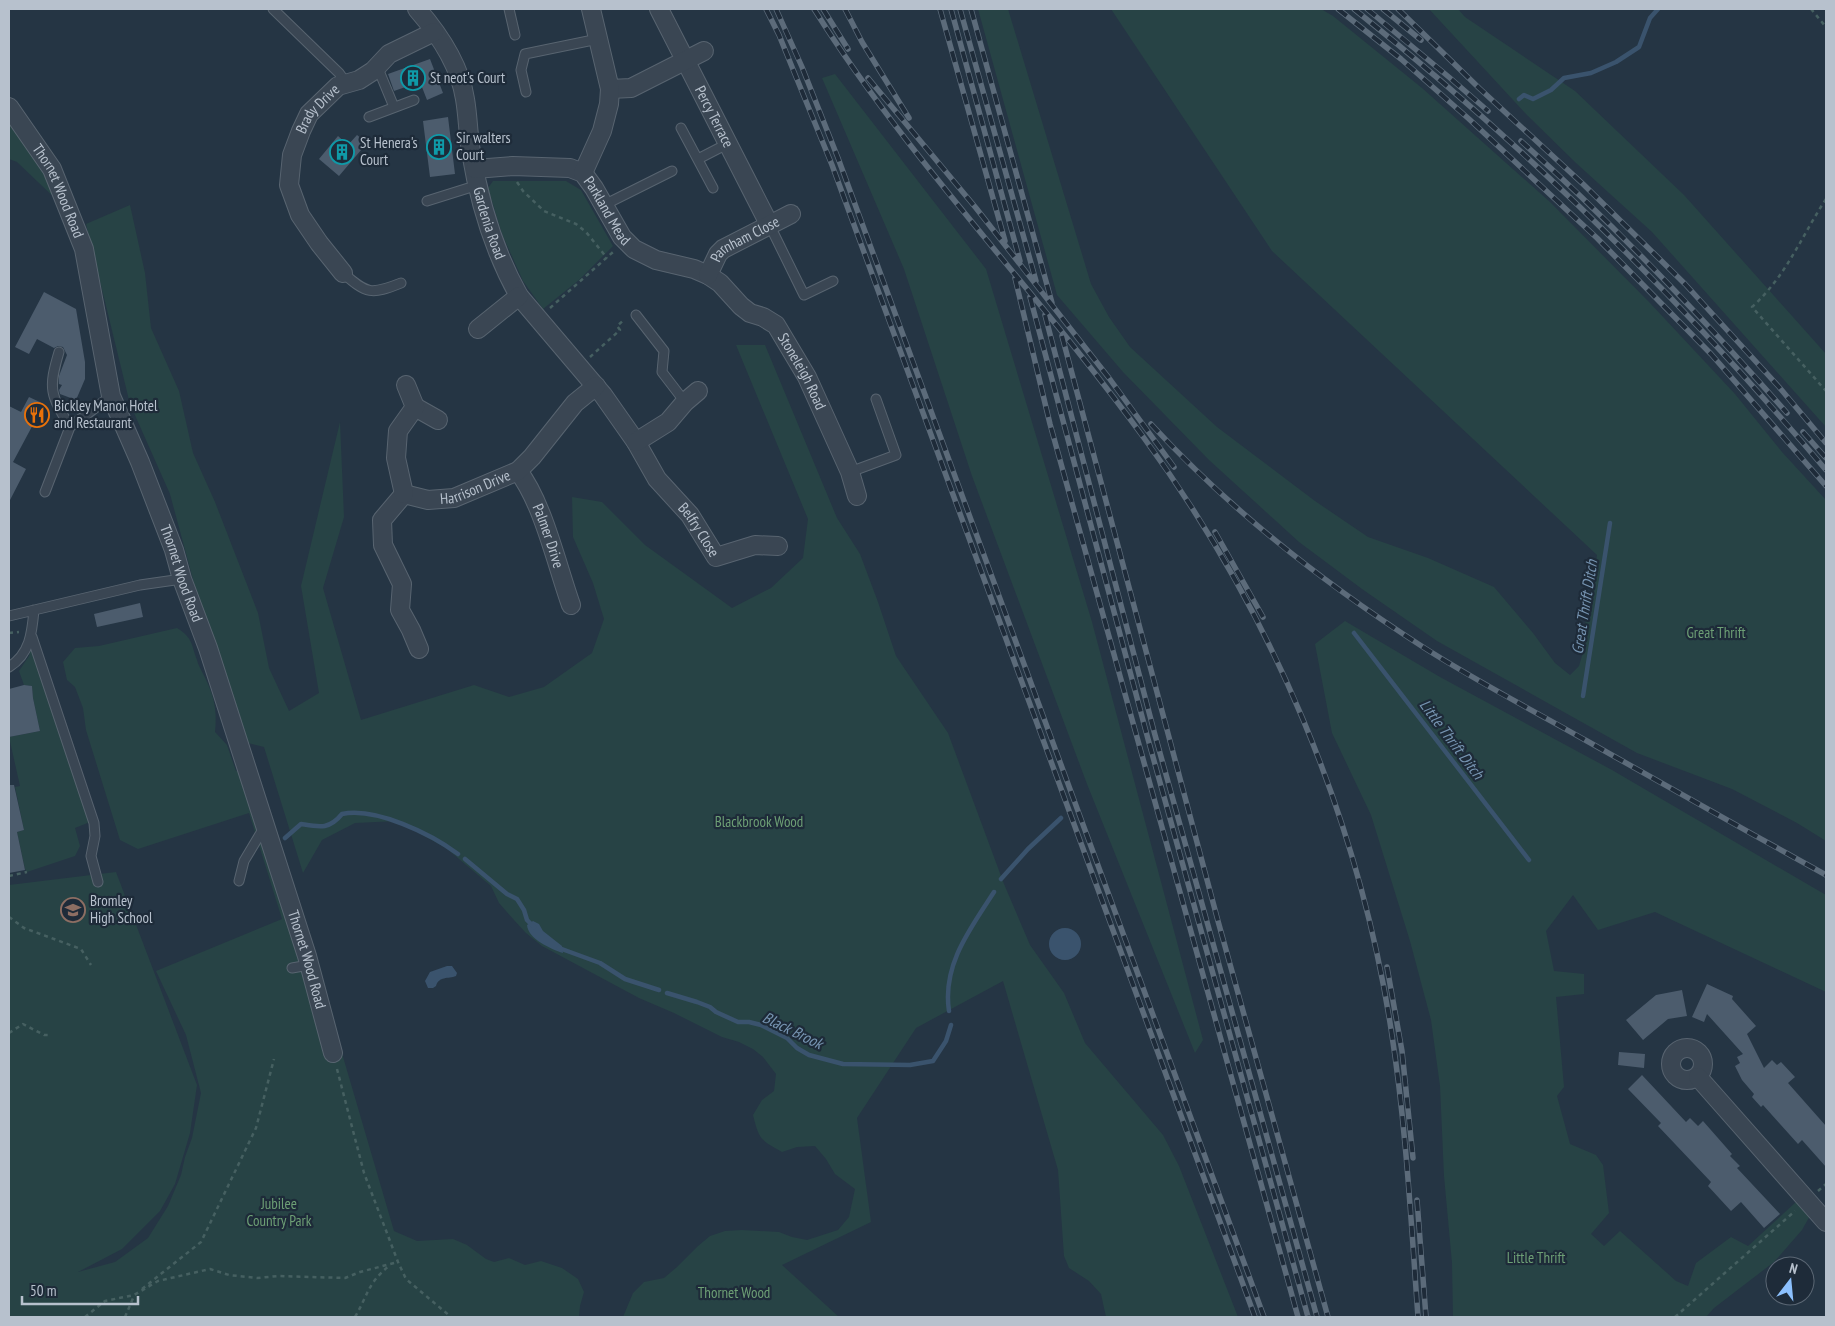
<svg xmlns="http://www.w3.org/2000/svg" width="1835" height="1326" font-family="'PT Sans Narrow',sans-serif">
<rect width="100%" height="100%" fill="#253544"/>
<path fill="#274345" d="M978,9H1008L1091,284L1109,317L1130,347L1217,427L1315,501L1368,537L1428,558L1494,587L1533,633L1555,663L1570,675L1579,666L1584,649L1585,624L1591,603L1597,555L1272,251L1111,9H1321L1333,16L1422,88L1550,202L1650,303L1735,394L1782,452L1826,500V841L1797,823L1732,789L1637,753L1437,641L1362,589L1299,542L1209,460L1123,372L1057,295Z
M1429,9H1458L1465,17L1575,91L1684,195L1826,354V427L1652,232L1576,163L1527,115Z
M835,74L986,269L1092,622L1203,1040L1195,1053L1087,784L972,476L904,269L822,78Z
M9,121L45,171L60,203L17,162L9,159Z
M493,181H566L581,190L613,246L579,280L543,309L523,281L502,234L488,188Z
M130,205L145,273L151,328L179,391L193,453L215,502L258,613L269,668L289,711L319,693L301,586L340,422L344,517L323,588L361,720L474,685L509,697L544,687L592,653L604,619L593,583L573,537L572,497L602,502L645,545L732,608L771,588L803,558L808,519L736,345H765L837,518L860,554L878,602L896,656L948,733L1004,884L1030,945L1064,993L1085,1043L1163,1135L1179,1166L1238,1317H1106L1101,1294L1089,1281L1069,1268L1064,1256L1058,1170L1003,981L916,1028L857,1118L871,1222L782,1265L839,1317H623L633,1293L644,1282L664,1278L677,1267L698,1246L710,1236L725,1231L742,1230L779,1232L792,1237L807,1240L838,1230L849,1217L855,1189L835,1174L826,1159L815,1146L797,1147L782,1152C760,1140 759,1139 753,1115L762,1100L774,1091L776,1074L763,1057L753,1049L739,1042L722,1037L674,1013L639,998L542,946L526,933L514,920L499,903L491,886L446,848L397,821L355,823L322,840L303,873L264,747L248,743L198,598L170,494L130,404L86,224Z
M1345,621L1440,677L1612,770L1826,895V992L1655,912L1598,930L1573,895L1546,931L1554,971L1584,974V994L1556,997L1564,1087L1557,1096L1570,1144L1596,1155L1603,1165L1609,1213L1591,1234L1604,1246L1620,1231L1676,1281L1688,1286L1696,1263L1731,1237L1748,1246L1796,1202L1811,1214L1802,1230L1774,1262L1714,1308L1706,1317H1453L1452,1263L1444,1176L1440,1086L1431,1020L1410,941L1371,815L1332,733L1315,644Z
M177,628C193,638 191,644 197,660C199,668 204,674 207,682C215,699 217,713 215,732L227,745L236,771L251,764L315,961L394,1231L417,1241L453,1239L467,1245L486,1259L494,1262L509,1258L525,1265L541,1261L562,1268L578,1279L584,1292L580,1306L579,1317H9V885L116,872L197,1085L190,1133L175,1184L160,1211L122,1249L78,1272L115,1262L148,1238L168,1206L181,1175L185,1157L192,1138L201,1093L186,1035L156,971L282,919L249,813L138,849L120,840L86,730L83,708L75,687L67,680L63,662L75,648L99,646Z
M31,649L90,822L75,828L80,846L75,856L27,872L25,869L17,832L24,830L15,787L20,786L9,737L40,731L33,698L32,686L24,685L19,671L29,656Z"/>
<path fill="#3a536d" d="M533,921L539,924L543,931L562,946L563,953C551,949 528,939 527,925Z
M1049 944a16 16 0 1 1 32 0a16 16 0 1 1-32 0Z
M447,966H452L457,973L456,976C448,979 439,976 436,986L433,988H428L425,981L430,972Z"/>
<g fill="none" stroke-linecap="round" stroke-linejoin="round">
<path stroke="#3a536d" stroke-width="4.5" d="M1519,99L1524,95L1533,99L1551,90L1564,78L1591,73L1616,62L1639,47L1650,18L1658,9
M1354,633L1529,860
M1583,696L1610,523
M285,838L301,824C319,827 329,830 342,814C376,807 431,834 458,854
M465,859L507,894L517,899L524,910L527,920L534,927
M1001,879L1028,849L1061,818
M559,948L600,963L625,979L659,990
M667,993L697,1002L710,1007L716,1012L738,1022H749L761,1025L787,1038L797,1048L809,1055L843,1064L910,1065L933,1061L946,1041L951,1025
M949,1011C942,965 970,929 994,892"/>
</g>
<path fill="#4c5c6d" d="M430,59L443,93L427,100L420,82L394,91L388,74Z
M448,117L455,174L430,177L423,121Z
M357,135L367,143L339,176L319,159L338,136L348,145Z
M44,292L76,309L85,362V379L76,400L60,394L59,390L62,385L59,384V376L67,355L63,347L58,346L54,348L37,339L29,354L15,347Z
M29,397L44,404L13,462L26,469L9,502V406L21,412Z
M140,603L143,617L97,627L94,614Z
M24,685L32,686L33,698L40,731L9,737V689Z
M9,785H14L24,830L17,832L25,870L9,873Z
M1707,984L1733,996L1732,999L1756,1026L1747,1034L1764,1068L1772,1060L1777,1065L1781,1062L1795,1077L1788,1083L1826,1126V1167L1802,1140L1798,1144L1763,1105L1761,1107L1752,1097L1754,1094L1742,1080L1735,1066L1740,1063L1737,1057L1743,1054L1707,1014L1704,1022L1692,1017Z
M1682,990L1687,1016L1668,1019L1643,1040L1626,1020L1656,995Z
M1619,1052L1645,1054L1644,1068L1618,1065Z
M1642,1075L1686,1122L1690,1118L1698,1126L1703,1121L1732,1154L1730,1156L1740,1166L1737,1168L1780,1214L1764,1228L1741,1202L1731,1211L1708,1186L1711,1182L1658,1126L1661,1123L1628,1089Z"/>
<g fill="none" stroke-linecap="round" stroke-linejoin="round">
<defs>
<path id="lane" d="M273,9L339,73L347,84
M509,9L515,35
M377,66L394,107
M526,92L521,70L525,54L598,39
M369,117L414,100
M681,128L713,188
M698,159L729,143
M427,201L478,185
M604,205L672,171
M770,226L804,295L833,281
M343,273C367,294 371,295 401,283
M636,315L664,351L662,372L685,402
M70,427L111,396
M850,472L896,455L876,399
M45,492L70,427C50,394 48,389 59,352
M9,616L140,585L182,579
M32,637L94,823L95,836L91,856L98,882
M9,667C30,654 32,633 34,610
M239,881L244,861L265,826
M292,968L309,965"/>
<g id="street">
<path id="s1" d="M417,9C438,33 460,66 465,99C468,116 468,134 471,152C479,201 495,253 519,296L603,395L636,442L657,479L690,515L716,557L755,545L778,546"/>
<path id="s2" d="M659,9L770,226"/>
<path d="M610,89L631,88L704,51"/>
<path id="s3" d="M9,107L52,169L84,249L111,396L140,462L174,550L182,579L208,648L307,956L333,1053"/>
<path id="s4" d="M475,169L513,166L570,168L583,173L594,188L622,237L634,249L656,260L694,269L708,275L720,283L741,306L750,313L763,317L776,325L807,377L850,472L857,496"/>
<path d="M583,173L602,131L609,104L610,89L591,9"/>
<path id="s5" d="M343,273L319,243L300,215L289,185L292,155L301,131L309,114L338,86L359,80L373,71L389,54L434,32"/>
<path id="s6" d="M708,275L718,254L723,249L791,214"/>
<path d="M478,329L519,296"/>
<path d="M415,407L438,420"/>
<path d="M636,442L668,422L685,402L698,391"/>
<path id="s7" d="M518,471C543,503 557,566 571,605"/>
<path id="s8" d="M404,494L428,500L454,498L518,471L532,457L575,403L596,386"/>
<path d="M404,494L382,520L383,545L402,584L400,610L411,630L419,649"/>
<path d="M404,494L396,458L398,431L415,407L406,385"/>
<circle cx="1687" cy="1064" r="16"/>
<path d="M1698,1077L1826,1222"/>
</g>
</defs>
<use href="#lane" stroke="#586470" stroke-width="11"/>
<use href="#street" stroke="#586470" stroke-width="20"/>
<path stroke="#466061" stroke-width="2.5" stroke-dasharray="4 4" stroke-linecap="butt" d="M1811,9L1826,27
M517,182L523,191L544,211L576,224L586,232L607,258
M1826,199C1801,237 1787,275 1752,307L1826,391
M550,308L613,252
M590,357L620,330L617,326L625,319
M9,633L19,632
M9,876L27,872
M9,917L24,928L81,949L91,965
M9,1033L23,1024L44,1035H48
M337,1069L364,1173L398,1262L406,1279L451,1317
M1818,1191L1826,1184
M142,1289L201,1242L256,1128L274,1059
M85,1317L105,1301L134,1295L158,1281L210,1269L229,1275L257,1278L279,1276L345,1278L360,1272L398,1262
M125,1317L134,1296
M355,1317C369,1293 367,1284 390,1265
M1675,1317L1795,1211"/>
<use href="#lane" stroke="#3a4653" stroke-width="9"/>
<use href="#street" stroke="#3a4653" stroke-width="18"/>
<defs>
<path id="rail" d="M766,9L779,35L832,165L1255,1317
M776,9L802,67L838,158L1264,1317
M814,9C910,162 1038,292 1144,438C1271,611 1358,817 1391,1029C1406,1124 1411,1221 1418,1317
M823,9L848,49
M845,9L862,42L909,118
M940,9L1005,241
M951,9L1020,261
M960,9L1036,281
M971,9L1052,303
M1338,9L1401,59L1469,119L1597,238L1711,354L1826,486
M1354,9C1526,146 1684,302 1826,470
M1367,9L1450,78L1488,111
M1383,9L1421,40
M1398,9L1479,88L1583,184L1685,284L1779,387L1826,443
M868,78L976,208L1109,378L1174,467
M1521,141C1616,226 1703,318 1787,413
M1015,278L1050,424L1298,1317
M1030,297L1148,739L1308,1317
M1045,315L1155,735L1317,1317
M1062,336L1218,921L1328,1317
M1151,424C1231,511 1325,584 1423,647C1476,681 1532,710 1587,741C1667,786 1746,831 1826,875
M1803,432L1826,458
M1215,532L1263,617
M1387,967L1402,1051L1413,1158
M1417,1200L1426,1317"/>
</defs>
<use href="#rail" stroke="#5c6b7a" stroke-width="5.5"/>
<use href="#rail" stroke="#1e2b39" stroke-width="4" stroke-dasharray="11" stroke-linecap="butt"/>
</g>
<defs>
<symbol id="building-ring" viewBox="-11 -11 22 22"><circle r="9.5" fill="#1e2b39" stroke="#0f9aa8" stroke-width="1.5"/><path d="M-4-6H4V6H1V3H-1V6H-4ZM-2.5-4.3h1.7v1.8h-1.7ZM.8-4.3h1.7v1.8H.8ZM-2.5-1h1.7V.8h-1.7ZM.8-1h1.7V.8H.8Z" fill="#0f9aa8"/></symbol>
<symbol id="restaurant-ring" viewBox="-11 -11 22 22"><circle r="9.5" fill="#1e2b39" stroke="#e8710a" stroke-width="1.5"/><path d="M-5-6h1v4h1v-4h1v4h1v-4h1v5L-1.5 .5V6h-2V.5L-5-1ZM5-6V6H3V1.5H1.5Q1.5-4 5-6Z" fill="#e8710a"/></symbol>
<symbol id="school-ring" viewBox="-11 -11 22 22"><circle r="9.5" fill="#1e2b39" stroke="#8d6e63" stroke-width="1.5"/><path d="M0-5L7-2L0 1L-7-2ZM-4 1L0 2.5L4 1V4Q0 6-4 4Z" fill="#8d6e63"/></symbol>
</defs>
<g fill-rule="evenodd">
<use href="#building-ring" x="399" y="64" width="28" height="28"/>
<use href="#building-ring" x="425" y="133" width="28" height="28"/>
<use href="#building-ring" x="328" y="138" width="28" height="28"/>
<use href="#restaurant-ring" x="23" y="401" width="28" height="28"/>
<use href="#school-ring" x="59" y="896" width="28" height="28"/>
</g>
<g text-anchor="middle" stroke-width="4.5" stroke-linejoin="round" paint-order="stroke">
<g font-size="15" fill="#b7c1cd" stroke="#1e2b39" text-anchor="start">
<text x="430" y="83">St neot's Court</text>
<text x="456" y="143">Sir walters<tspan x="456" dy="17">Court</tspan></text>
<text x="360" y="148">St Henera's<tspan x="360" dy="17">Court</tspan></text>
<text x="54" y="411">Bickley Manor Hotel<tspan x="54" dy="17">and Restaurant</tspan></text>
<text x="90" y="906">Bromley<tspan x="90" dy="17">High School</tspan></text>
</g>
<g font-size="15" fill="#b7c1cd" stroke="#1e2b39">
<text dy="5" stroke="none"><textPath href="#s5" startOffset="188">Brady Drive</textPath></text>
<text dy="5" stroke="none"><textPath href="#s2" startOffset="121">Percy Terrace</textPath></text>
<text dy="5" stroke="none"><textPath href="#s3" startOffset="98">Thornet Wood Road</textPath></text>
<text dy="5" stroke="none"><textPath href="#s4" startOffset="154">Parkland Mead</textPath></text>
<text dy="5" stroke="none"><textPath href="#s1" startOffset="230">Gardenia Road</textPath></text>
<text dy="5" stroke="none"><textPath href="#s6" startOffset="54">Parnham Close</textPath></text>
<text dy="5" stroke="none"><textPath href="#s4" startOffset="419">Stoneleigh Road</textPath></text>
<text dy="5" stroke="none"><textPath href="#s8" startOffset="74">Harrison Drive</textPath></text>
<text dy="5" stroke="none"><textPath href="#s1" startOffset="605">Belfry Close</textPath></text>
<text dy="5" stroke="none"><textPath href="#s7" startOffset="72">Palmer Drive</textPath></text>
<text dy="5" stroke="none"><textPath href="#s3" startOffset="502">Thornet Wood Road</textPath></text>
<text dy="5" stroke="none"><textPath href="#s3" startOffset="908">Thornet Wood Road</textPath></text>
</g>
<g font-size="15" fill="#6d9f75" stroke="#1e2b39">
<text x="1716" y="638">Great Thrift</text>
<text x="759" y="827">Blackbrook Wood</text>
<text x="279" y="1209">Jubilee<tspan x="279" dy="17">Country Park</tspan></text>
<text x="1536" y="1263">Little Thrift</text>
<text x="734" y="1298">Thornet Wood</text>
</g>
<g font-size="16" font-style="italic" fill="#7694b1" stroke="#1e2b39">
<text transform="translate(1584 607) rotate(-81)" y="6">Great Thrift Ditch</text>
<text transform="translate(1452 739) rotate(53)" y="6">Little Thrift Ditch</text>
<text transform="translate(793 1030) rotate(26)" y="6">Black Brook</text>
</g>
</g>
<rect width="1835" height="1326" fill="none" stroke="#b7c1cd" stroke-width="20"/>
<g transform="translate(1790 1281) rotate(16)"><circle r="24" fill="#1e2b39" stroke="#5b6774"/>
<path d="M0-4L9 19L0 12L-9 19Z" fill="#8cc0fd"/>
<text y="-8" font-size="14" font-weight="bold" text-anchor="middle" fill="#b7c1cd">N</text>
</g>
<path d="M22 1296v8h116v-8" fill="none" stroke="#b7c1cd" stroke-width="2.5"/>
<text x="30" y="1296" font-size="15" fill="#b7c1cd" stroke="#1e2b39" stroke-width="4" paint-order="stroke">50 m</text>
</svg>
